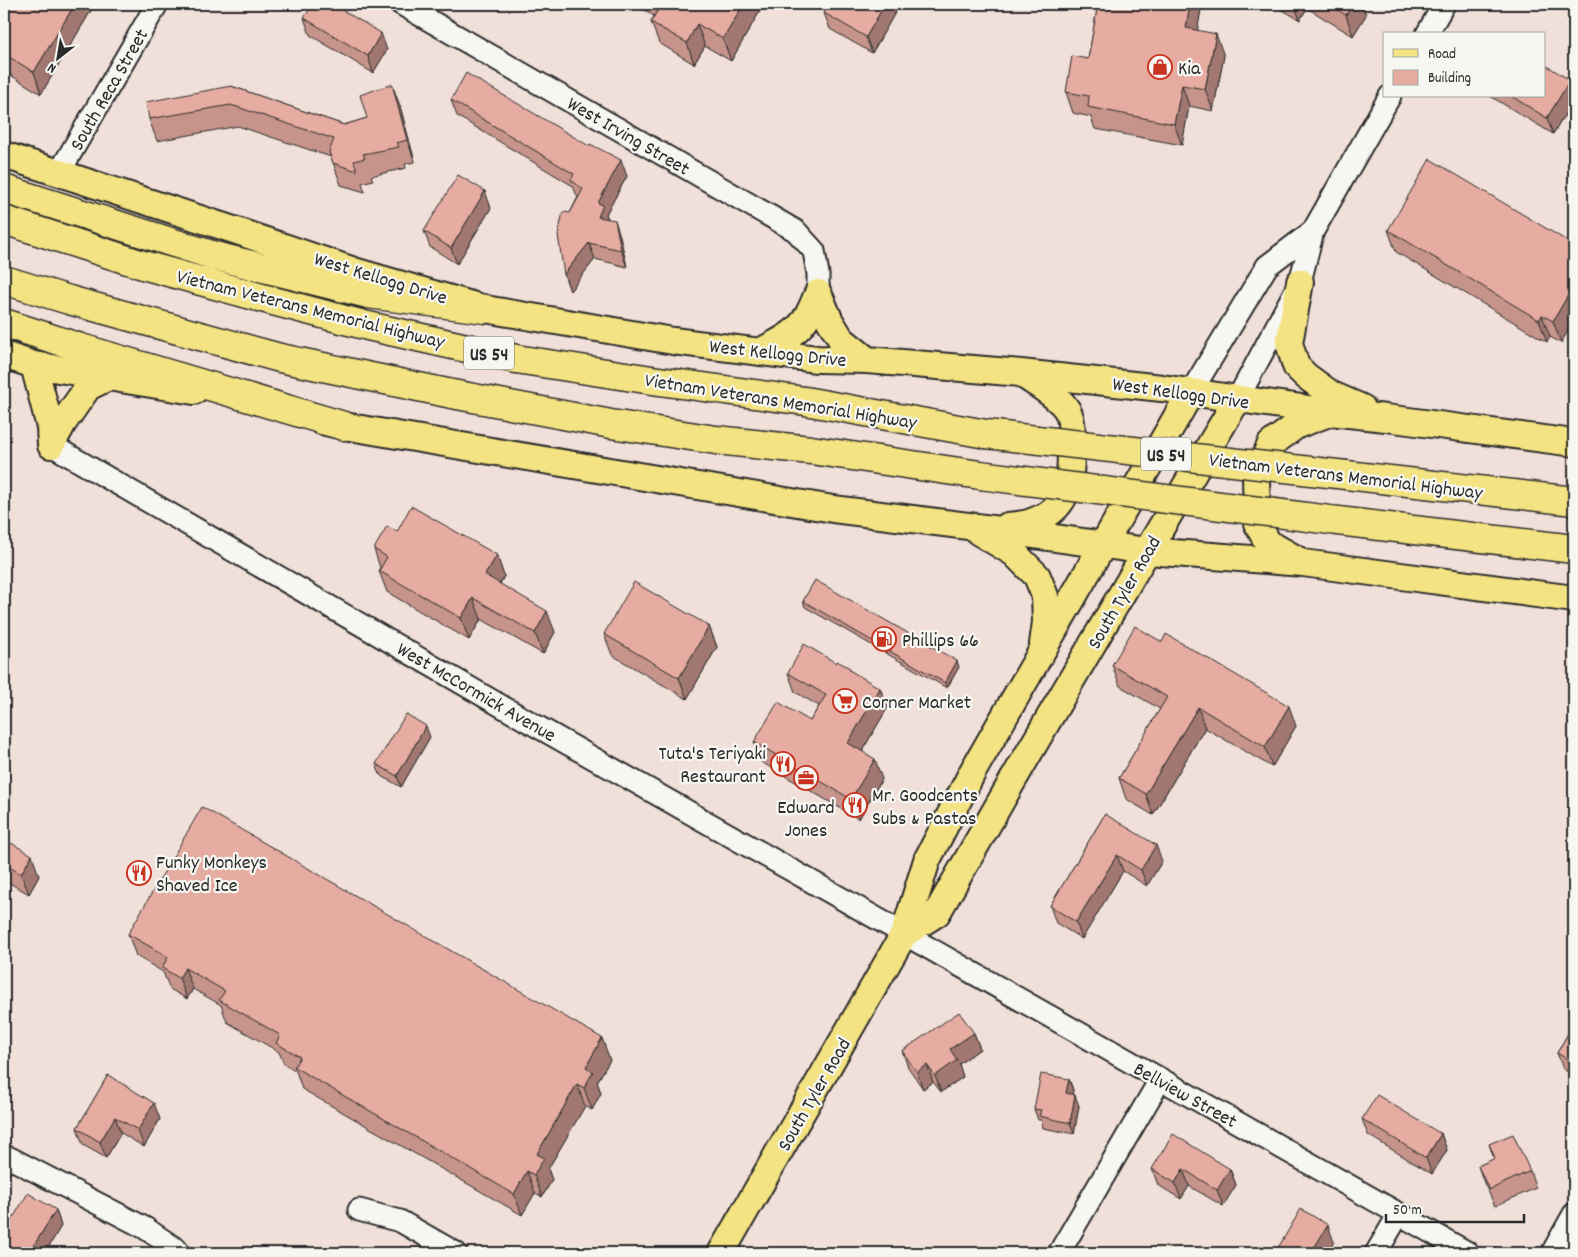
<svg xmlns="http://www.w3.org/2000/svg" width="1578" height="1257" font-family="Dekko,sans-serif">
<rect width="100%" height="100%" fill="#f1e0da"/>
<filter id="ink" filterUnits="userSpaceOnUse"><feTurbulence type="fractalNoise" baseFrequency=".02" numOctaves="2"/><feDisplacementMap in="SourceGraphic" scale="10" xChannelSelector="R" yChannelSelector="G"/><feConvolveMatrix kernelMatrix="1 2 1 2 8 2 1 2 1" color-interpolation-filters="sRGB"/></filter>
<g filter="url(#ink)">
<g fill="none" stroke-linecap="round" stroke-linejoin="round">
<defs>
<path id="minor" d="M401,4L796,231L814,251L818,274V293
M1427,34L1444,4
M59,173L157,4
M1191,392L1267,266L1313,231
M1237,400L1300,282L1313,231L1390,96
M51,445L503,707L1468,1253
M4,1163L10,1158L145,1228L176,1249L179,1253
M359,1210L400,1221L456,1253
M1059,1253L1160,1080
M1376,1253L1399,1214
M1552,1253L1574,1214"/>
<path id="major" d="M4,155L237,231L357,272L485,309L673,341L817,359L867,360L1021,373L1162,388L1330,412L1386,418L1574,443
M1300,282L1289,343L1296,366L1306,376L1332,395L1362,408
M818,293L830,321L841,339L867,360
M760,352C778,342 798,334 808,315C812,308 815,300 818,293
M4,355L34,365L194,391
M34,365L50,427L51,445
M322,421L344,426L833,509L992,529L1147,551L1303,563L1574,599
M51,445L63,423L88,387L108,377
M1008,526C1016,525 1026,525 1034,521C1071,507 1071,479 1071,444C1072,433 1073,417 1065,407C1054,393 1036,384 1022,374
M979,532L1014,553L1037,576L1045,596L1046,622L1043,644
M1298,560L1268,543L1257,523L1256,477L1271,444L1297,425L1329,413
M904,934L937,913L1009,787L1131,578L1237,400
M721,1253L904,934L927,860L973,771L1191,392"/>
<path id="highway" d="M4,189L215,256L368,294L485,309
M4,220L143,265L273,301L368,326L516,359L652,380L805,401L986,434
M4,280L69,300L280,358L452,394L611,424L716,440L811,450L980,475
M4,323L81,348L344,426
M1346,475L1574,501
M1338,521L1574,549"/>
</defs>
<use href="#minor" stroke="#2b2b2b" stroke-width="25"/>
<use href="#major" stroke="#2b2b2b" stroke-width="30"/>
<use href="#highway" stroke="#2b2b2b" stroke-width="31"/>
<use href="#minor" stroke="#f6f6f2" stroke-width="21"/>
<use href="#major" stroke="#f4e382" stroke-width="26"/>
<use href="#highway" stroke="#f4e382" stroke-width="28"/>
<defs>
<path id="highway-bridge" d="M986,434L1346,475
M980,475L1338,521"/>
</defs>
<use href="#highway-bridge" stroke="#2b2b2b" stroke-width="31" stroke-linecap="butt"/>
<use href="#highway-bridge" stroke="#f4e382" stroke-width="28"/>
</g>
<path fill="#c6948a" stroke="#2b2b2b" d="M4,4L92,9L41,94L4,71Z
M641,4H764L731,61L705,46L694,64L659,43L651,22L654,16L643,9Z
M829,4H900L872,53L830,29L824,13Z
M1098,4H1202L1197,30L1224,56L1213,111L1189,106L1182,145L1095,129L1091,117L1073,113L1066,92L1088,59Z
M1272,4H1362L1366,15L1353,36L1307,8L1300,20Z
M304,18L387,50L373,73L310,35Z
M231,86L344,125L367,118L400,106L415,162L405,164L406,168L371,176L373,180L362,183L365,192L341,185L331,157L238,126L157,141L149,119Z
M1574,91V100L1553,134L1490,96H1544Z
M451,100L627,176L606,214L608,219L620,236L627,267L595,259L570,291L564,274L570,213L578,197L577,196L573,186L457,116Z
M491,208L457,264L430,247L424,231Z
M1388,230L1574,245V320L1561,343L1550,337L1547,342L1396,252Z
M397,532L497,555L504,576L500,584L555,632L543,654L481,619L469,640L387,592L379,571L380,568L374,549Z
M803,601L959,667L947,688L805,607Z
M709,626L717,647L687,699L612,655L604,634Z
M1112,665L1296,726L1272,767L1205,728L1153,815L1126,799L1119,778L1160,709L1120,686Z
M851,671L888,707L862,751L882,779L859,819L761,762L754,742L810,721L819,706L795,692L788,673Z
M430,737L401,787L380,775L376,764Z
M1105,814L1162,861L1147,886L1123,871L1082,939L1056,923L1050,906Z
M4,839L39,876L29,894L4,880Z
M128,934L610,1060L597,1082L601,1093L592,1110L585,1106L548,1169L552,1180L542,1197L535,1193L522,1215L302,1089L296,1071L284,1064L279,1052L227,1022L221,1005L193,989L187,999L170,989L163,972L136,956Z
M1574,1023V1076L1563,1069L1557,1053Z
M974,1033L980,1049L959,1064L963,1077L941,1092L933,1082L923,1089L908,1067L902,1051Z
M108,1075L160,1119L144,1147L121,1133L106,1158L83,1145L77,1128Z
M1069,1079L1073,1090L1072,1094L1079,1106L1074,1134L1043,1128L1041,1120H1038L1034,1109Z
M1362,1119L1441,1134L1447,1150L1432,1174L1368,1135Z
M1489,1144L1530,1171L1536,1188L1495,1206L1484,1183L1478,1166L1494,1159Z
M1152,1169H1230L1236,1185L1223,1206L1189,1186L1181,1199L1158,1185Z
M56,1210L61,1226L45,1253H4V1233Z"/>
<path fill="#a17871" stroke="#2b2b2b" d="M75,4H90L92,9L41,94L34,72Z
M744,4H764L731,61L723,39Z
M885,4H900L872,53L866,37Z
M1190,4H1202L1194,50L1186,28Z
M1294,4H1305L1307,8L1300,20Z
M1352,4H1362L1366,15L1353,36L1346,15Z
M697,24L705,46L694,64L687,43Z
M381,33L387,50L373,73L368,56Z
M1216,34L1224,56L1213,111L1205,89Z
M1570,80L1574,91V100L1553,134L1547,118Z
M392,84L400,106L415,162L407,140Z
M1182,85L1189,106L1182,145L1174,124Z
M621,160L627,176L606,214L609,221L598,217V203Z
M485,191L491,208L457,264L451,248Z
M615,220L620,236L627,267L621,250Z
M589,243L595,259L570,291L564,274Z
M1574,285V320L1561,343L1553,321Z
M1542,315L1550,337L1547,342L1539,320Z
M497,555L504,576L493,597L485,575Z
M473,598L481,619L469,640L461,618Z
M547,611L555,632L543,654L535,633Z
M709,626L717,647L687,699L679,678Z
M957,661L959,667L947,688L945,683Z
M880,688L888,707L855,763L848,743Z
M1289,706L1296,726L1272,767L1265,747Z
M1198,707L1205,728L1153,815L1146,794Z
M426,726L430,737L401,787L397,776Z
M875,759L882,779L859,819L851,799Z
M1156,845L1162,861L1147,886L1141,870Z
M32,855L39,876L29,894L21,874Z
M1117,855L1123,871L1082,939L1076,922Z
M185,968L193,989L187,999L179,978Z
M974,1033L980,1049L959,1064L963,1077L941,1092L935,1076L950,1049Z
M602,1038L610,1060L597,1082L601,1093L592,1110L584,1088L586,1067Z
M927,1065L933,1082L923,1089L917,1072Z
M1069,1079L1073,1090L1070,1104L1066,1093Z
M577,1084L585,1106L548,1169L552,1180L542,1197L534,1175L537,1154Z
M1075,1095L1079,1106L1074,1134L1070,1123Z
M154,1103L160,1119L144,1147L138,1130Z
M115,1117L121,1133L106,1158L100,1142Z
M1441,1134L1447,1150L1432,1174L1426,1158Z
M1183,1169L1189,1186L1181,1199L1175,1183Z
M1230,1169L1236,1185L1223,1206L1217,1190Z
M527,1171L535,1193L522,1215L514,1194Z
M56,1210L61,1226L45,1253H29Z
M1328,1225L1334,1242L1327,1253H1311Z"/>
<path fill="#e6aca1" stroke="#2b2b2b" d="M4,4H75L34,72L4,54Z
M313,4H332L381,33L368,56L304,18Z
M661,4H744L723,39L697,24L687,43L651,22Z
M829,4H885L866,37L824,13Z
M1098,4H1190L1186,28L1216,34L1205,89L1182,85L1174,124L1088,107L1089,96L1066,92L1072,56L1088,59Z
M1327,4H1352L1346,15Z
M1544,64L1570,80L1547,118L1511,96H1544Z
M466,73L589,146L590,144L621,160L598,203L603,205L598,217L615,220L621,250L589,243L564,274L558,235L563,212L570,213L583,189L571,180L574,174L451,100Z
M392,84L407,140L397,143L399,147L363,154L365,158L354,161L357,171L333,163L329,152L334,139L231,105L149,119L146,102L231,86L344,125L367,118L360,95Z
M1430,159L1574,245V285L1553,321L1542,315L1539,320L1388,230Z
M458,175L485,191L451,248L424,231Z
M411,506L497,555L485,575L547,611L535,633L473,598L461,618L379,571L387,557L374,549L387,526L397,532Z
M815,580L957,661L945,683L803,601Z
M634,582L709,626L679,678L604,634Z
M1135,626L1162,642L1166,634L1289,706L1265,747L1198,707L1146,794L1119,778L1167,697L1112,665Z
M804,644L836,663L837,661L850,668L849,670L880,688L848,743L875,759L851,799L754,742L778,702L810,721L826,695L788,673Z
M406,714L426,726L397,776L376,764Z
M202,807L602,1038L586,1067L593,1072L584,1088L577,1084L537,1154L544,1158L534,1175L527,1171L514,1194L294,1067L300,1057L276,1043L280,1035L219,1000L225,991L185,968L179,978L162,968L168,957L128,934Z
M1105,814L1156,845L1141,870L1117,855L1076,922L1050,906Z
M4,839L32,855L21,874L4,864Z
M959,1012L974,1033L950,1049L957,1060L935,1076L927,1065L917,1072L902,1051Z
M1574,1023V1063L1557,1053Z
M1041,1074L1069,1079L1066,1093L1075,1095L1070,1123L1039,1116L1041,1110L1034,1109Z
M108,1075L154,1103L138,1130L115,1117L100,1142L77,1128Z
M1377,1095L1441,1134L1426,1158L1362,1119Z
M1173,1134L1230,1169L1217,1190L1183,1169L1175,1183L1152,1169Z
M1513,1134L1530,1171L1489,1190L1478,1166L1495,1158L1489,1144Z
M28,1193L56,1210L29,1253H19L4,1244V1233Z
M1301,1209L1328,1225L1311,1253H1275Z"/>
</g>
<defs>
<symbol id="shop-ring" viewBox="-11 -11 22 22"><circle r="9.5" fill="#f6f6f2" stroke="#c8321e" stroke-width="1.5"/><path d="M-5-2.5h2.3a2.7 3.5 0 0 1 5.4 0H5L5.5 6h-11ZM-1.5-2.5h3a1.5 2.3 0 0 0-3 0Z" fill="#c8321e"/></symbol>
<symbol id="fuel-ring" viewBox="-11 -11 22 22"><circle r="9.5" fill="#f6f6f2" stroke="#c8321e" stroke-width="1.5"/><path d="M-5.5-6h7V0h2V4h1.3V-2.5L3-4.5l.8-.8L6-3V5H2.5V1h-1V6h-7ZM-4.2-4.7v3.2H.2V-4.7Z" fill="#c8321e"/></symbol>
<symbol id="supermarket-ring" viewBox="-11 -11 22 22"><circle r="9.5" fill="#f6f6f2" stroke="#c8321e" stroke-width="1.5"/><path d="M-6-5.5h2.5l.6 2H6L4.5 2H-2.5L-4.4-4H-6ZM-1.5 3.2a1.3 1.3 0 1 0 .1 0ZM3 3.2a1.3 1.3 0 1 0 .1 0Z" fill="#c8321e"/></symbol>
<symbol id="restaurant-ring" viewBox="-11 -11 22 22"><circle r="9.5" fill="#f6f6f2" stroke="#c8321e" stroke-width="1.5"/><path d="M-5-6h1v4h1v-4h1v4h1v-4h1v5L-1.5 .5V6h-2V.5L-5-1ZM5-6V6H3V1.5H1.5Q1.5-4 5-6Z" fill="#c8321e"/></symbol>
<symbol id="office-ring" viewBox="-11 -11 22 22"><circle r="9.5" fill="#f6f6f2" stroke="#c8321e" stroke-width="1.5"/><path d="M-6-3h4V-5.5h4V-3h4V5H-6ZM-1-4.5V-3h2v-1.5ZM-6 0V1H6V0Z" fill="#c8321e"/></symbol>
</defs>
<g fill-rule="evenodd">
<use href="#shop-ring" x="1146" y="53" width="28" height="28"/>
<use href="#fuel-ring" x="870" y="625" width="28" height="28"/>
<use href="#supermarket-ring" x="831" y="687" width="28" height="28"/>
<use href="#restaurant-ring" x="769" y="750" width="28" height="28"/>
<use href="#office-ring" x="792" y="764" width="28" height="28"/>
<use href="#restaurant-ring" x="841" y="791" width="28" height="28"/>
<use href="#restaurant-ring" x="125" y="859" width="28" height="28"/>
</g>
<g text-anchor="middle" stroke-width="4.5" stroke-linejoin="round" paint-order="stroke">
<g fill="#f6f6f2" stroke="#686867" stroke-width="1">
<rect x="464" y="336.5" width="50" height="33" rx="4"/>
<rect x="1141" y="437.5" width="50" height="33" rx="4"/>
</g>
<g font-size="19" font-weight="bold" fill="#2b2b2b">
<text x="489" y="360">US 54</text>
<text x="1166" y="461">US 54</text>
</g>
<g font-size="20" fill="#2b2b2b" stroke="#f6f6f2" text-anchor="start">
<text x="1178" y="74">Kia</text>
<text x="902" y="646">Phillips 66</text>
<text x="862" y="708">Corner Market</text>
<text x="766" y="759" text-anchor="end">Tuta's Teriyaki<tspan x="766" dy="23">Restaurant</tspan></text>
<text x="872" y="801">Mr. Goodcents<tspan x="872" dy="23">Subs &amp; Pastas</tspan></text>
<text x="806" y="813" text-anchor="middle">Edward<tspan x="806" dy="23">Jones</tspan></text>
<text x="156" y="868">Funky Monkeys<tspan x="156" dy="23">Shaved Ice</tspan></text>
</g>
<g font-size="20" fill="#2b2b2b" stroke="#f6f6f2">
<text transform="translate(108 89) rotate(-60)" y="7">South Reca Street</text>
<text transform="translate(629 135) rotate(30)" y="7">West Irving Street</text>
<text transform="translate(381 277) rotate(17)" y="7">West Kellogg Drive</text>
<text transform="translate(311 308) rotate(14)" y="7">Vietnam Veterans Memorial Highway</text>
<text transform="translate(778 352) rotate(6)" y="7">West Kellogg Drive</text>
<text transform="translate(1181 392) rotate(8)" y="7">West Kellogg Drive</text>
<text transform="translate(781 400) rotate(9)" y="7">Vietnam Veterans Memorial Highway</text>
<text transform="translate(1346 475) rotate(7)" y="7">Vietnam Veterans Memorial Highway</text>
<text transform="translate(1123 592) rotate(-60)" y="7">South Tyler Road</text>
<text transform="translate(477 691) rotate(30)" y="7">West McCormick Avenue</text>
<text transform="translate(813 1094) rotate(-60)" y="7">South Tyler Road</text>
<text transform="translate(1186 1094) rotate(29)" y="7">Bellview Street</text>
</g>
</g>
<rect width="1578" height="1257" fill="none" stroke="#f6f6f2" stroke-width="20"/>
<rect x="10" y="10" width="1558" height="1237" fill="none" stroke="#2b2b2b" stroke-width="2" filter="url(#ink)"/>
<rect x="1383" y="32" width="162" height="65" fill="#f6f6f2" stroke="#a5a5a2"/>
<rect x="1393" y="49" width="25" height="8" fill="#f4e382" stroke="#a5a5a2"/>
<text x="1428" y="58" font-size="15" fill="#2b2b2b">Road</text>
<rect x="1393" y="70" width="25" height="15" fill="#e6aca1" stroke="#a5a5a2"/>
<text x="1428" y="82" font-size="15" fill="#2b2b2b">Building</text>
<g transform="translate(58 58) rotate(211)" stroke="#f6f6f2" stroke-width="4" paint-order="stroke">
<path d="M0-4L9 19L0 12L-9 19Z" fill="#2b2b2b"/>
<text y="-8" font-size="14" font-weight="bold" text-anchor="middle" fill="#2b2b2b">N</text>
</g>
<path d="M1386 1214v8h138v-8" fill="none" stroke="#2b2b2b" stroke-width="2.5"/>
<text x="1393" y="1214" font-size="15" fill="#2b2b2b" stroke="#f6f6f2" stroke-width="4" paint-order="stroke">50 m</text>
</svg>
